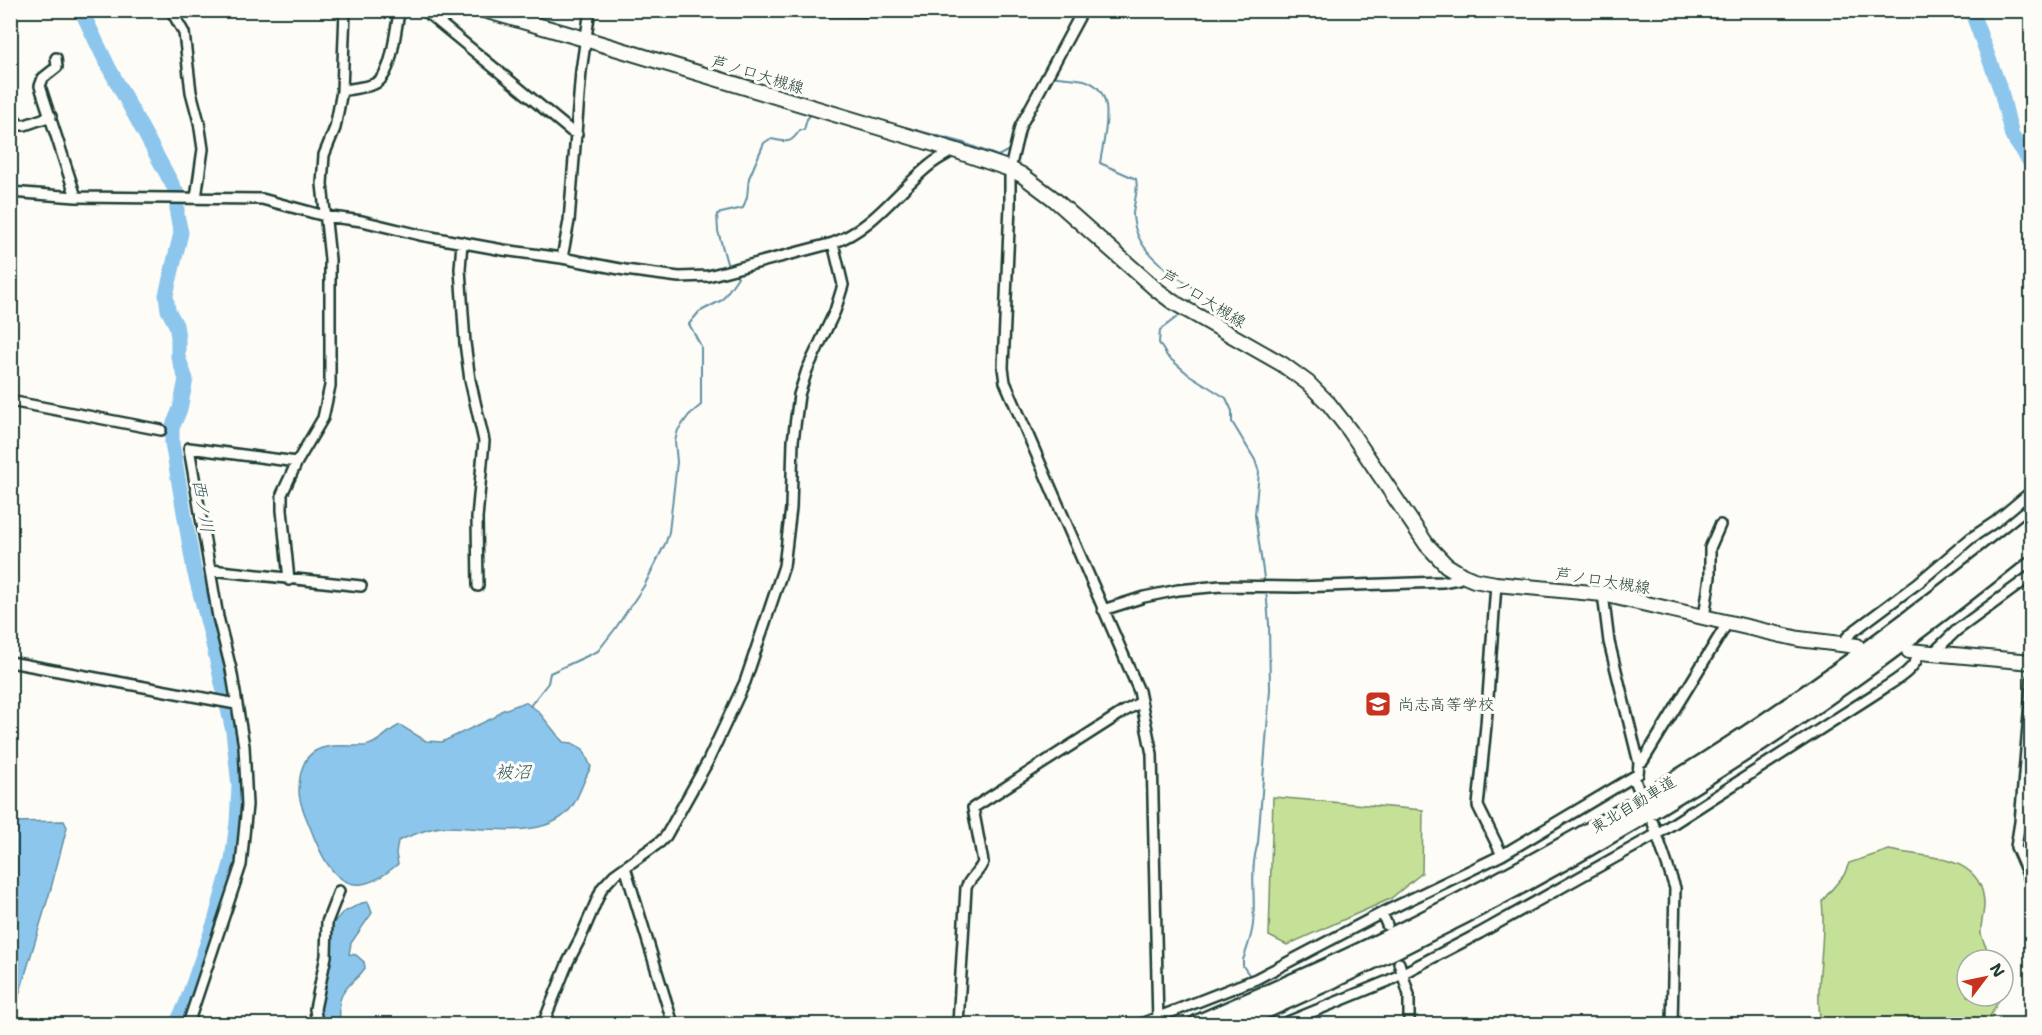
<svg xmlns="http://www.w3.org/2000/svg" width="2042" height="1035" font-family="'Shantell Sans','Klee One',sans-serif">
<rect width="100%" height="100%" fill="#fdfcf7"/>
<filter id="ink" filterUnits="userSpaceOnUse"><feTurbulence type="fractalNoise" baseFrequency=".0167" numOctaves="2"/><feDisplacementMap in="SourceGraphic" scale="12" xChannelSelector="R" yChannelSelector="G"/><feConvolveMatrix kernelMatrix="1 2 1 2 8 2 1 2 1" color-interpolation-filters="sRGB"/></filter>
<g filter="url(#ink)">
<path fill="#c5e198" stroke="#728f66" stroke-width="1.5" d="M1273,797L1423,810L1422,873L1390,899L1287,945L1269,936Z
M1889,850C1927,858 1984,854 1984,905C1984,914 1980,925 1981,934C1983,942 1988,952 1992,960H1967V996H2001L1990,1017L1993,1024H1821C1814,984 1827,942 1822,901L1844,875L1849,863Z"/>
<path fill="#8dc6ec" stroke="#618fa2" stroke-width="1.5" d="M525,702L538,711L563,742L572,743L583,749L591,767C584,779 580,794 573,805C549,843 480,826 442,827C428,828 412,835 398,841L396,854L398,864C388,872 376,882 362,884C333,888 318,848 310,827C306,817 299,803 299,792C299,781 301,766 308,757C321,741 347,747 365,746C377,745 388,730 400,725L426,741L442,742L495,717L501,711Z
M64,821L67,827L51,888L11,1022V822Z
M368,902L372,913L351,943L349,954L356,955L364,962L365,968C358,979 344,986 340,1000C338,1008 342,1017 338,1024H320L317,1016L331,926L342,913L362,903Z"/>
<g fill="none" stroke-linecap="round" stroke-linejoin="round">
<path stroke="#618fa2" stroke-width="2" d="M1051,76C1061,78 1073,78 1084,80C1119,90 1104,136 1100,163L1136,179C1139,192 1133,203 1133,216C1136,254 1171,272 1198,291L1188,304
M867,117L961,142L998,156L1009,150L1018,119L1065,34
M728,267L718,231L717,214L743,208L747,197L749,178L764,143L770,139C787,141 789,146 800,130H804L807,119L813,112
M1181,314L1160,330L1159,343L1167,356L1188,374L1226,398L1232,411V422L1255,460L1259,472L1255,515L1265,585
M530,706L548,683L550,673L598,651L615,629L644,586L666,542L669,532L677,462L675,441L678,430L689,415L701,405V346L689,324L699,312L722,300L738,277L734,273
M1250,976L1243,966V960C1247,948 1252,936 1253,924C1256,896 1249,871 1258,843L1270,690L1269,624L1266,590"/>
<path stroke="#8dc6ec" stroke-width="15" d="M81,10L108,66L177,193V215L181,233L166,295L168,310L176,325L178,337V357L186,379L180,409L172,428V443L194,570L210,631L233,731L239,786L237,822L232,860L215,921L186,1004L176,1024
M1971,10L2001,91L2012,136L2032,165"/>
<defs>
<path id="minor" d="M171,10L184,33L191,92L199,122L203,149L196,198
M424,10L571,131L577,134
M789,10L866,11
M1083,10L1020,127L1010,169V205L1003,368L1005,382L1139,691L1152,754L1158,1024
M56,58L57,67L43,78L40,86L76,197
M342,91C352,88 364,88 374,84C394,76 394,30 400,10
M10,109L18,125H25L51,116
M10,192L76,197L262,199L325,216L362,221L420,235L503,250L562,258L625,270L679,277L708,276L833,243C874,228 897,191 930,165C937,159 946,155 954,150
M462,242L460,269L465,343L470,380L484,441L477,518L478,586
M562,258L569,221L581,71L590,10
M10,401L161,430
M211,570L361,586
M289,580L282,510V494L297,462L323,418L330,386V259L322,184L324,155L335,128L342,91L345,10
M1496,584L1486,725L1478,806L1502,855
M1103,610L1144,597L1178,590L1221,586L1297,587L1442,582L1458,579L1462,575
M1704,617L1710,577V548L1720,525
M1841,644L1851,633L1918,583L1971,538L1995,522L2032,491
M1933,653L1957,630L2032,575
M10,662L236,704
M2032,678L2020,822L2016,847L2032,884
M1639,763L1643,761L1728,622
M1634,778L1639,790
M1653,823L1675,888L1672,1024
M625,867L673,1024
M1382,913L1387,925
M1399,963L1409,995V1024
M188,1024L241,865L247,805L244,746L231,669L218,617L189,448L297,462
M317,1024L315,1009L326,956L327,922L339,891
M543,1024L568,962L581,937L602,888L614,875L660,842L666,836L707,763L745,682L784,566L791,508L793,441L799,395L807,370L835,311L843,285L833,243
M958,1024L966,888C969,878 980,872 983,862L973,808L1123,712L1141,702
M1141,1024L1256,979L1382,913L1502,855L1638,774L1639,763L1609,642L1603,594
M1283,1024L1388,981L1480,933L1657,834L1881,690C1896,680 1915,670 1920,652"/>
<path id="secondary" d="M484,10L585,39L954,150L1010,169L1022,175L1054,199L1157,290L1173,302L1282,364L1308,383L1329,404L1350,431L1427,545L1446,565L1462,575L1474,580L1496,584L1603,594L1799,639L1857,646
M1909,651L2032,662"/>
<path id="motorway" d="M1197,1024C1256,998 1315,974 1372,946C1462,902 1550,855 1636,804C1775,722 1906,625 2032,523
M1233,1024C1449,931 1657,818 1849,681C1911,637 1972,589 2032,541"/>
</defs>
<use href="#minor" stroke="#1f3d34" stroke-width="14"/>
<use href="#secondary" stroke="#1f3d34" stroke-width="18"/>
<use href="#motorway" stroke="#1f3d34" stroke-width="21"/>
<use href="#minor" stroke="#fdfcf7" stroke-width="9"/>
<use href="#secondary" stroke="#fdfcf7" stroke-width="14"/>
<use href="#motorway" stroke="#fdfcf7" stroke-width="16"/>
</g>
</g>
<defs>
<symbol id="school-square" viewBox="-11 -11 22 22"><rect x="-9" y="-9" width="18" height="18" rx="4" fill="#c8321e" stroke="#fdfcf7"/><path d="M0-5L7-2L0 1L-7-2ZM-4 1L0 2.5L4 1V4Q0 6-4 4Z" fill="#fff"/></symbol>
</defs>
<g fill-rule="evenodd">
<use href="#school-square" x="1363" y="689" width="30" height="30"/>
</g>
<g text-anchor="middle" stroke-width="6" stroke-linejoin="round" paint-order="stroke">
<g font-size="16" fill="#1f3d34" stroke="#fdfcf7">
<text transform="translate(758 74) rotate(17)" y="6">芦ノ口大槻線</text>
<text transform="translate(1204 298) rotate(32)" y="6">芦ノ口大槻線</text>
<text transform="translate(1603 580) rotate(9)" y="6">芦ノ口大槻線</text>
<text transform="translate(1633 804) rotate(-31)" y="6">東北自動車道</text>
</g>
<g font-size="16" fill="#1f3d34" stroke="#fdfcf7" text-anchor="start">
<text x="1398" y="710">尚志高等学校</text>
</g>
<g font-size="18" font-style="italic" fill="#3a5f62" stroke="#fdfcf7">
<text transform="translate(203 506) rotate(80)" y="6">西ノ川</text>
<text x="513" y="778">被沼</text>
</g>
</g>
<rect width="2042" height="1035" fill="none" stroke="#fdfcf7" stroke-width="36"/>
<rect x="18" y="18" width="2006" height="999" fill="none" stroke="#1f3d34" stroke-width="2" filter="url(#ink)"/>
<g transform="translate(1985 978) rotate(58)"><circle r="28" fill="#fdfcf7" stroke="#a4b0a9" stroke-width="1.5"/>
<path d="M0-4.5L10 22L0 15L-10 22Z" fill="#c8321e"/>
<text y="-9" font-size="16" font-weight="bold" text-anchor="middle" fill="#1f3d34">N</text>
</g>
</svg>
